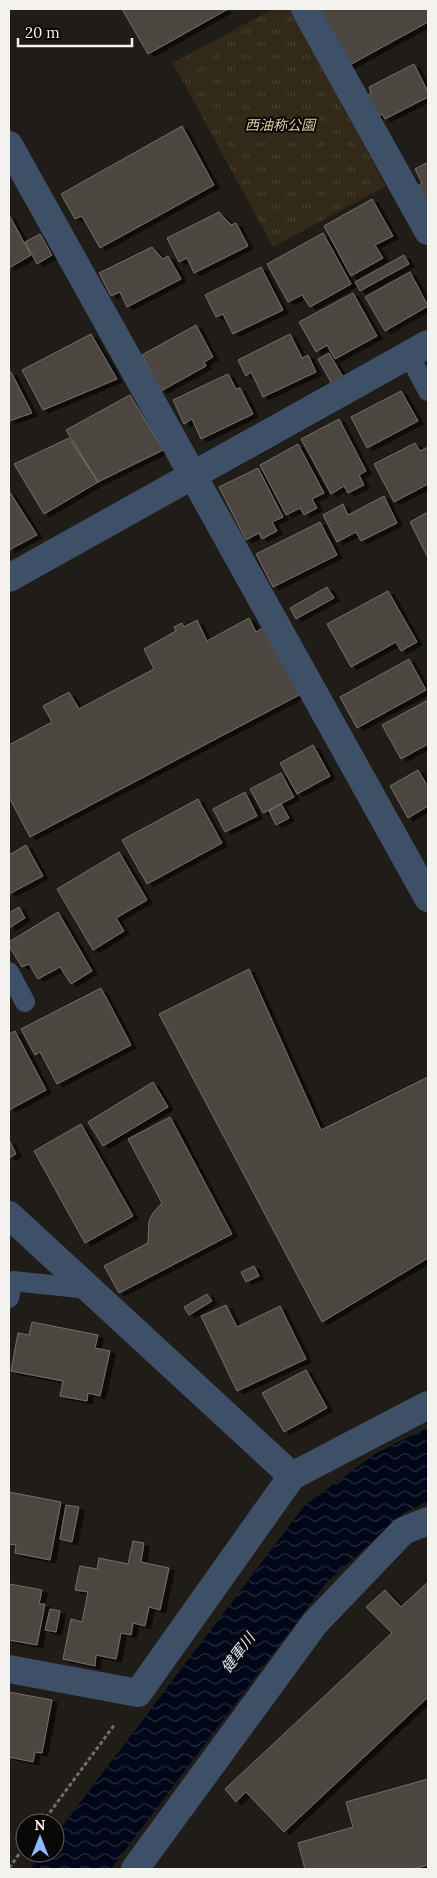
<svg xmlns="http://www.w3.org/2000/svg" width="437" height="1878" font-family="Lora,'Noto Sans JP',serif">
<defs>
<pattern id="grass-tufts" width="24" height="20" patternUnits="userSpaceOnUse" patternTransform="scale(1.25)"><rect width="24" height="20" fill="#322918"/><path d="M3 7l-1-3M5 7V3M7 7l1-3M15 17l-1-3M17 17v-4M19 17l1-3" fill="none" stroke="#463e2f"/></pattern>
<pattern id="water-waves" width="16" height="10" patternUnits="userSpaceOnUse" patternTransform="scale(1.25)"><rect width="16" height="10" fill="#000718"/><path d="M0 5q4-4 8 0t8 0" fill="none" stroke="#262c3a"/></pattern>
<filter id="shadow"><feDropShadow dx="5.5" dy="3" stdDeviation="0" flood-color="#0009"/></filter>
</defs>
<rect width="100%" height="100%" fill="#201d18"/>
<path fill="url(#grass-tufts)" d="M273,9H290L386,186L273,247L173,63Z"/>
<path fill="url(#water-waves)" d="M428,1427V1501L404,1513L326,1583L111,1869H30L42,1853H55V1836L305,1505L375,1454Z"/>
<path fill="#4b4741" stroke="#736f68" filter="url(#shadow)" d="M122,9H228L148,54Z
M320,9H428V22L346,67Z
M414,64L428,92V97L385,119L382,114L375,118L364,97L371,93L369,87Z
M182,126L214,185L100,248L82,216L75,219L61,194Z
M428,162V209L416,187L422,183L415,169Z
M372,199L393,236L375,245L383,258L351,276L324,226Z
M219,212L231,225L236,223L248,246L194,273L187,258L179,262L167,238Z
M9,215L31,255L9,268Z
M323,233L351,284L310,307L302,295L288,302L267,264Z
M40,234L52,255L37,264L25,242Z
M152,247L163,259L168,256L181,279L127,307L120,292L111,296L99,273Z
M404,255L409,264L360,291L355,282Z
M261,267L283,310L233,334L223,314L216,317L205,295Z
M410,272L428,306L385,331L365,297Z
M353,293L377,336L335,359L327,345L316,352L299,322Z
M196,325L213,357L204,362L206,366L161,391L142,355Z
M91,334L117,379L43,410L22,370Z
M290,334L302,358L308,355L316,372L263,397L251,372L246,376L238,360Z
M329,353L343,377L332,384L318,359Z
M11,372L32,413L9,421V373Z
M228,374L236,389L240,388L253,414L201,439L192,419L184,424L173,400Z
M401,391L418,421L367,448L351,417Z
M130,395L163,450L98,482L66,430Z
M339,419L366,471L359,475L364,485L348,493L344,486L331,494L301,439Z
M69,438L98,482L44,514L14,464Z
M415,443L420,451L428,447V484L394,502L374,464Z
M298,444L324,493L312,499L317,508L304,515L300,508L286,515L260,465Z
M258,468L283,517L272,522L277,531L262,539L259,533L246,540L219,487Z
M9,491L37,535L9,550Z
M384,496L397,523L361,541L356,532L337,542L323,515L343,504L348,515Z
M428,512V558L410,522Z
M320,522L337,555L273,587L256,554Z
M327,587L334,598L296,619L290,608Z
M388,591L417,642L401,651L396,642L351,667L327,624Z
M249,618L256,632L265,627L301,694L30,837L9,797V745L52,722L43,706L69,692L79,709L154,669L144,649L176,631L174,627L182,623L184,627L197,620L207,641Z
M409,659L426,690L357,728L340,697Z
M428,700V744L401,759L382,725Z
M313,745L330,776L297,794L280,763Z
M418,770L428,787V806L408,818L390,786Z
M281,773L294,797L263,813L250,789Z
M245,792L257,816L225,832L213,809Z
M198,799L222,843L147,884L122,840Z
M281,804L289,818L276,825L269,811Z
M26,845L43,876L9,894V855Z
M119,852L147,900L116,918L124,931L93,950L57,889Z
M19,907L25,918L9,928V913Z
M58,912L92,971L71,984L60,967L38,979L29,964L22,967L9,946V942Z
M249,969L321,1130L428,1077V1258L322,1322L159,1014Z
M101,988L131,1045L57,1084L40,1052L35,1055L21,1029Z
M15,1031L46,1090L9,1110V1034Z
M153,1082L168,1107L103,1146L88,1122Z
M170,1117L232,1234L119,1293L104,1266L148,1243L149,1221L153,1213L162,1203L128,1139Z
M81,1124L133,1216L85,1243L34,1151Z
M9,1140L16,1154L9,1158Z
M254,1266L259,1276L246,1282L241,1272Z
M207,1294L212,1301L189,1315L184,1307Z
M226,1305L237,1327L280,1306L306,1359L237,1391L201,1316Z
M32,1322L98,1335L95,1348L110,1351L100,1396L88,1393L87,1401L60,1396L63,1381L11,1371L18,1333L29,1335Z
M306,1370L327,1408L284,1432L262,1393Z
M9,1492L61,1502L50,1560L15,1553L16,1545L9,1544Z
M66,1505L79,1507L72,1542L60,1539Z
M133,1541L144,1543L141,1562L169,1568L160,1610L149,1607L145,1626L133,1623L131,1635L121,1633L116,1659L96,1655L95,1666L63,1659L71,1619L82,1622L88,1592L75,1590L80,1566L97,1569L99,1558L128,1564Z
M428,1582V1697L284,1832L246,1792L236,1802L225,1789L392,1633L366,1607L385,1590L401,1607Z
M9,1584L42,1590L39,1604H45L37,1645L9,1640Z
M50,1609L60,1611L56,1632L45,1630Z
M9,1692L52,1700L42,1753L35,1752L33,1762L9,1757Z
M428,1779V1865L413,1869H305L298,1843L353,1827L346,1802Z"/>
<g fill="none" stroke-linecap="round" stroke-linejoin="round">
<path stroke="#716e69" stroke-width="3" stroke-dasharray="4 2.5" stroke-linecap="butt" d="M42,1823L115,1724
M9,1868L25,1846"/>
<path stroke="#3e5068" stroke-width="20" d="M409,355L428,391
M9,972L25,1002
M9,1298L13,1281L89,1289"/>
<path stroke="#3e5068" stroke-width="28" d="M305,9L428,231
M9,145L428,898
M9,578L428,344
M9,1215L292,1476
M9,1669L138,1693L292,1476L428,1405
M135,1869L315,1623L403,1531L428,1521"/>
</g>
<g text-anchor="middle" stroke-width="4" stroke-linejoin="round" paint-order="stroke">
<g font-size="14" font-style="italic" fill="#e6c997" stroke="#090806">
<text x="280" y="130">西油称公園</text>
</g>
<g font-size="15" font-style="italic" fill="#d6e3f6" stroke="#090806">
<text transform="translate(238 1653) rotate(-53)" y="5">健軍川</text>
</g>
</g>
<rect width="437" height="1878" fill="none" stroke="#f4f2ee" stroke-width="20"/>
<g transform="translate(40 1838)"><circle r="24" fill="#090806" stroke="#676663"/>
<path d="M0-4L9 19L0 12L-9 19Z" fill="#8bbafc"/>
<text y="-8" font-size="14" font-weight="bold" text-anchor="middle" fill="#f4f2ee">N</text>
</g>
<path d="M18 38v8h114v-8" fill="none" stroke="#f4f2ee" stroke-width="2.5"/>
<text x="25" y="38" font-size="15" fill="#f4f2ee" stroke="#090806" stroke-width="4" paint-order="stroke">20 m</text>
</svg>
